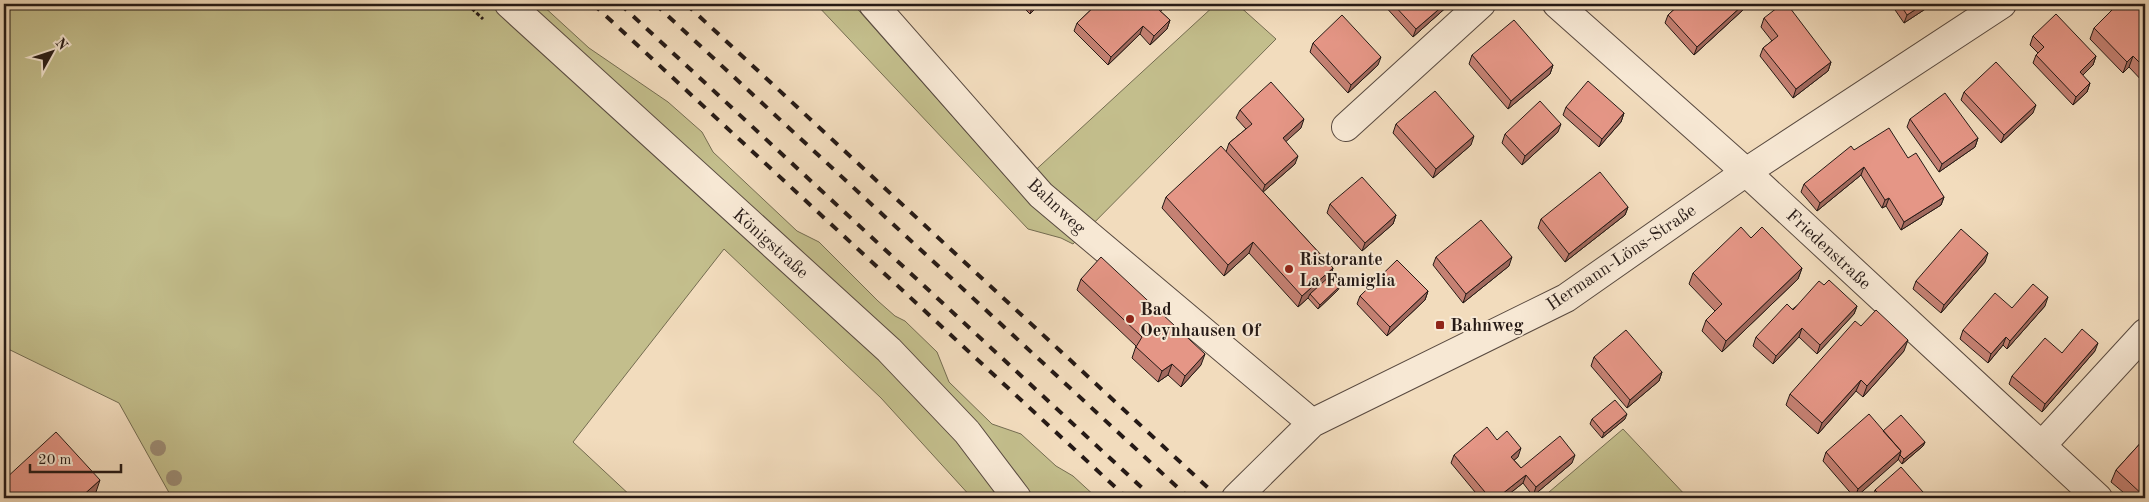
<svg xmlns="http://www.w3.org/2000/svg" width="2149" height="502" font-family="'Old Standard TT',serif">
<rect width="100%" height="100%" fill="#f2dcbd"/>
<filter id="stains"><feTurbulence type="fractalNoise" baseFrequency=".004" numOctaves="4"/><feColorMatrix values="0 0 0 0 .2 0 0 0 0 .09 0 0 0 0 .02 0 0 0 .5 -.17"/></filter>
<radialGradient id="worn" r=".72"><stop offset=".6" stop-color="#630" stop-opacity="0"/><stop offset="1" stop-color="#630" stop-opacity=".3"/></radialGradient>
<path fill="#c3be8c" stroke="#746c51" d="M4,4H541L589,48L668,102L702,132L713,152L797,231L819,242L878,301L895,316L905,321L937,352L949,382L992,424L1021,434L1056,466L1073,476L1097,498H972L881,398L724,249L573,442L633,498H172L119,403L4,347Z
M816,4H853L1016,188L1216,4H1237L1276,39L1073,244L1061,238L1028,229Z
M1623,429L1688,498H1542Z"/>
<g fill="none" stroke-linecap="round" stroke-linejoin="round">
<defs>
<path id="minor" d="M509,4L889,350L967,432L1017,498
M873,4L1041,195L1312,423
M1557,4L1746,172L2098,498
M1346,127L1481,4
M2042,445L2145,333
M1236,498L1312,423L1566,298L1746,172L2002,4"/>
</defs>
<use href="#minor" stroke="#594a40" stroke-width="30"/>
<path stroke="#261a16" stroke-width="3" stroke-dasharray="4 2.5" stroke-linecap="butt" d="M467,4L483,19"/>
<use href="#minor" stroke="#f7e8d4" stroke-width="28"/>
<path stroke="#261a16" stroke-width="4" stroke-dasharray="9 9" stroke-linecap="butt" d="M593,4L1127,498
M620,4L1153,498
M655,4L1189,498
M686,4L1219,498"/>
</g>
<g fill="#9c8c74">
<circle cx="158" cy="448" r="8"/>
<circle cx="174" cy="478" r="8"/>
</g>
<path fill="#c58173" stroke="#261a16" d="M1020,4H1040L1030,14Z
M1097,4H1167L1160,11L1170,20L1167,29L1150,45L1140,34L1108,65L1074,31L1077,23Z
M1383,4H1450L1413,37Z
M1680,4H1746L1744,9L1694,55L1665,23L1668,15Z
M1891,4H1933L1904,23Z
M2145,4V84L2129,67L2123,73L2090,39L2094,28Z
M1764,18L1831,62L1828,71L1793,98L1760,56L1763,48L1772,41L1761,27Z
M2033,36L2096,56L2093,65L2082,75L2090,83L2087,92L2073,105L2033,63L2036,55L2038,53L2030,45Z
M1313,43L1378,65L1348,93L1310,52Z
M1472,55L1553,65L1550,74L1508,109L1469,64Z
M1964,92L2033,113L2001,143L1961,100Z
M1566,107L1624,113L1621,122L1599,147L1563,115Z
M1240,110L1301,128L1285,141L1295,164L1263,192L1333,268L1331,275L1338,290L1318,309L1308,298L1298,307L1249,253L1224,276L1162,208L1166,197L1226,152L1229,143L1246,129L1236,118Z
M1910,119L1978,138L1975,147L1939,172L1907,127Z
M1396,124L1471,145L1433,178L1393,133Z
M1558,132L1522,165L1502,143L1505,134Z
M1854,150L1908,158L1944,197L1941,205L1901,230L1886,206L1882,208L1861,175L1817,211L1801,192L1804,184Z
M1330,204L1396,215L1393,224L1362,251L1327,213Z
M1628,207L1625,215L1565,262L1538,228L1541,219Z
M1751,238L1802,268L1798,279L1722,352L1702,331L1706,320L1715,311L1689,284L1693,273Z
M1436,257L1509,266L1463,303L1433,265Z
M1985,262L1941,313L1913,289L1916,281Z
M1081,279L1201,365L1181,387L1168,375L1158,382L1132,358L1136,346L1077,290Z
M1824,285L1857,306L1854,314L1817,354L1799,337L1773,364L1753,346L1756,337Z
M1428,291L1425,300L1387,336L1357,304L1360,296Z
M2045,306L2007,349L2003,345L1988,363L1960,339L1963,330L2012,308Z
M1861,326L1904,351L1863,397L1856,391L1818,434L1786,405L1790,394Z
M2095,351L2042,412L2009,384L2012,376L2062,353Z
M1594,357L1662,372L1659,381L1627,408L1591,366Z
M1592,419H1625L1602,438L1590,424Z
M1883,431L1925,442L1923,446L1902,464L1898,459L1855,498L1823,461L1826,452Z
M2145,438V498H2130L2111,482L2116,470Z
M1497,440L1518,457L1514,460L1521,468L1572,463L1533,496L1523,483L1504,498H1480L1451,463L1454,455Z
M1875,490L1923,492L1921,496L1918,498H1877L1874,494Z"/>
<path fill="#a0695e" stroke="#261a16" d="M1033,4H1040L1030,14Z
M1163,4H1167L1155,18L1158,9Z
M1445,4H1450L1413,37L1416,29Z
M1744,4H1746L1744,9L1694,55L1697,47Z
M1924,4H1933L1904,23L1907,15Z
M1170,20L1167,29L1150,45L1154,36Z
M1143,26L1140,34L1108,65L1111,57Z
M2096,56L2093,65L2077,81L2080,72Z
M2133,56L2129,67L2123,73L2127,62Z
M1381,57L1378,65L1348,93L1351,85Z
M1831,62L1828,71L1793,98L1796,89Z
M1553,65L1550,74L1508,109L1511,101Z
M2090,83L2087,92L2073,105L2076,97Z
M2036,105L2033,113L2001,143L2004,135Z
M1624,113L1621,122L1599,147L1602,139Z
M1304,119L1301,128L1280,147L1283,138Z
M1561,124L1558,132L1522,165L1525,156Z
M1474,136L1471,145L1433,178L1436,169Z
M1978,138L1975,147L1939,172L1942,164Z
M1298,156L1295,164L1262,193L1265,185Z
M1864,167L1861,175L1817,211L1820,203Z
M1944,197L1941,205L1901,230L1904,222Z
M1889,198L1886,206L1882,208L1885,200Z
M1628,207L1625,215L1565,262L1569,254Z
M1396,215L1393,224L1362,251L1365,243Z
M1253,242L1249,253L1224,276L1228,265Z
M1988,253L1985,262L1941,313L1944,305Z
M1512,257L1509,266L1463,303L1466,294Z
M1333,268L1329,279L1310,294L1308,298L1298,307L1302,296Z
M1802,268L1798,279L1722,352L1726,341Z
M1340,286L1338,290L1318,309L1320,305Z
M1428,291L1425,300L1387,336L1390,327Z
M2048,297L2045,306L2007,349L2010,341Z
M1857,306L1854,314L1817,354L1820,345Z
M1802,328L1799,337L1773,364L1776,356Z
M2006,337L2003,345L1988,363L1991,354Z
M1908,340L1904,351L1863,397L1867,386Z
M2098,343L2095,351L2042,412L2045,404Z
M1205,354L1201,365L1181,387L1185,376Z
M1172,364L1168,375L1158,382L1162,371Z
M1662,372L1659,381L1627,408L1630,400Z
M1861,380L1856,391L1818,434L1822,423Z
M1627,414L1625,419L1602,438L1604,433Z
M1925,442L1923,446L1902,464L1904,459Z
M1521,448L1518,457L1508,465L1511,457Z
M1901,451L1898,460L1855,498L1858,489Z
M1575,455L1572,463L1533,496L1536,487Z
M1526,475L1523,483L1504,498H1497Z
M100,480L96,492L89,498H80Z
M1923,492L1921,496L1918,498H1915Z"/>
<path fill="#e59686" stroke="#261a16" d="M1097,4H1163L1158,9L1170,20L1154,36L1143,26L1111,57L1077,23Z
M1393,4H1445L1416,29Z
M1680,4H1744L1697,47L1668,15Z
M1782,4H1787L1831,62L1796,89L1763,48L1778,36L1764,18Z
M1900,4H1924L1907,15Z
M2118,4H2145V68L2133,56L2127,62L2094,28Z
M2056,14L2096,56L2080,72L2090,83L2076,97L2036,55L2044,47L2033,36Z
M1342,15L1381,57L1351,85L1313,43Z
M1514,20L1553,65L1511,101L1472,55Z
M1996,62L2036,105L2004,135L1964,92Z
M1588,81L1624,113L1602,139L1566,107Z
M1271,82L1304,119L1283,138L1298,156L1265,185L1229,143L1252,124L1240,110Z
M1435,91L1474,136L1436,169L1396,124Z
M1945,93L1978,138L1942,164L1910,119Z
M1540,101L1561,124L1525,156L1505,134Z
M1889,128L1908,158L1916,153L1944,197L1904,222L1889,198L1885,200L1864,167L1820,203L1804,184L1851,146L1854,150Z
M1221,146L1333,268L1302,296L1253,242L1228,265L1166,197Z
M1600,172L1628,207L1569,254L1541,219Z
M1362,177L1396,215L1365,243L1330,204Z
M1481,220L1512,257L1466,294L1436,257Z
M1741,227L1751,238L1762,227L1802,268L1726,341L1706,320L1722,304L1693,273Z
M1961,229L1988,253L1944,305L1916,281Z
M1101,257L1205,354L1185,376L1172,364L1162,371L1136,347L1142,337L1081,279Z
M1397,260L1428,291L1390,327L1360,296Z
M1331,275L1340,286L1320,305L1310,294Z
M1829,280L1857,306L1820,345L1802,328L1776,356L1756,337L1787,304L1793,310L1819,281L1824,285Z
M2033,284L2048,297L2010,341L2006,337L1991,354L1963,330L1995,293L2012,308Z
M1876,310L1908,340L1867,386L1861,380L1822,423L1790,394L1855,321L1861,326Z
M2082,329L2098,343L2045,404L2012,376L2045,338L2062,353Z
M1626,330L1662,372L1630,400L1594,357Z
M1615,400L1627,414L1604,433L1592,419Z
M1869,414L1901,451L1858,489L1826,452Z
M1901,415L1925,442L1904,459L1900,455L1901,451L1883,431Z
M1487,427L1497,440L1507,431L1521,448L1511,457L1521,468L1560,436L1575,455L1536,487L1526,475L1497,498H1490L1454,455Z
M56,432L100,480L80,498H4V480Z
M2145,438V497L2116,470Z
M1901,467L1923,492L1915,498H1883L1875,490Z"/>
<g fill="#8f2418" stroke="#f7e8d4" stroke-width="2">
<circle cx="1289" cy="269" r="5"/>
<circle cx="1130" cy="319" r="5"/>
<rect x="1435" y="320" width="10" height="10" rx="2.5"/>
</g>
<g text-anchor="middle" stroke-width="4" stroke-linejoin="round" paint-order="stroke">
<g font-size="18" fill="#261a16" stroke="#f7e8d4">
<text transform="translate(1057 206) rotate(43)" y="6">Bahnweg</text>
<text transform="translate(771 243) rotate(42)" y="6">Königstraße</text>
<text transform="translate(1829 249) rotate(43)" y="6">Friedenstraße</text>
<text transform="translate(1621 257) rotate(-34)" y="6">Hermann-Löns-Straße</text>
</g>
<g font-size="18" font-weight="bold" fill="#261a16" stroke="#f7e8d4" text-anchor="start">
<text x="1299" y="265">Ristorante<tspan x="1299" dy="21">La Famiglia</tspan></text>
<text x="1140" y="315">Bad<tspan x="1140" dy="21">Oeynhausen Of</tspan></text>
<text x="1450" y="331">Bahnweg</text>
</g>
</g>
<rect width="2149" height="502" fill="none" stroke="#f2dcbd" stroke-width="20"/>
<rect x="5" y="5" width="2139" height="492" fill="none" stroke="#261a16" stroke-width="2.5"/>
<rect x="10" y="10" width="2129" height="482" fill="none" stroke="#261a16"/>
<g transform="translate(52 52) rotate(50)" stroke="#f7e8d4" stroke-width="4" paint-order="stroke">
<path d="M0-4L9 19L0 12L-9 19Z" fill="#261a16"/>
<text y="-8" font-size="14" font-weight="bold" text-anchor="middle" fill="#261a16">N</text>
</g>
<path d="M30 464v8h91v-8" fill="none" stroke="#261a16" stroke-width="2.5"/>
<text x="38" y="464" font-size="15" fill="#261a16" stroke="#f7e8d4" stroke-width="4" paint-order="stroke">20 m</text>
<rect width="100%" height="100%" filter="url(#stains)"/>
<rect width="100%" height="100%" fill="url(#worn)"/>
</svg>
